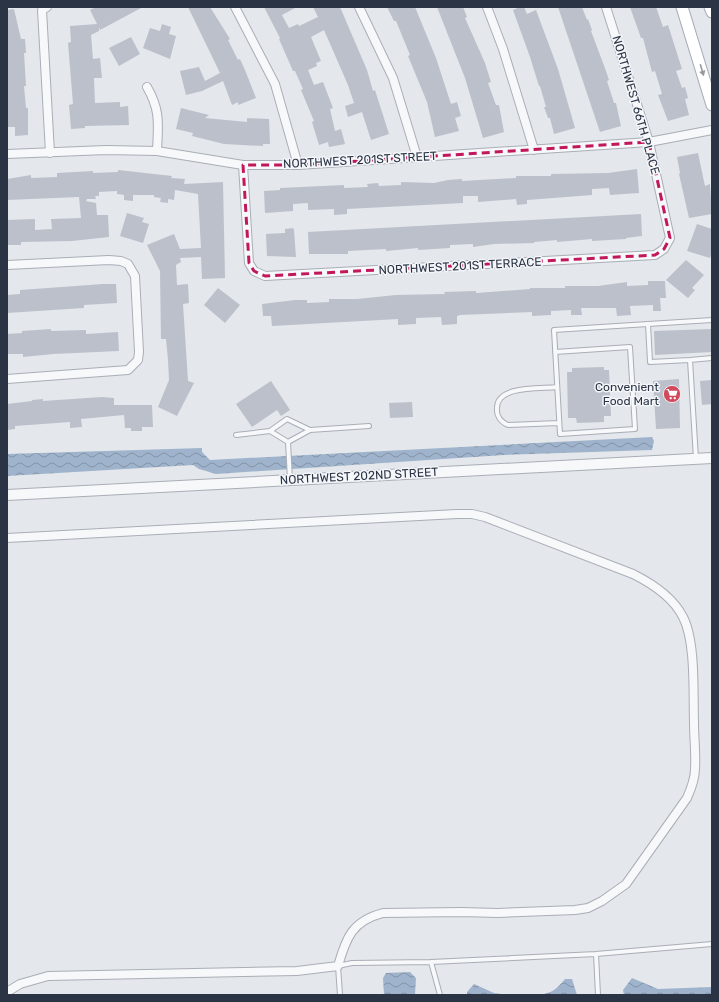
<svg xmlns="http://www.w3.org/2000/svg" width="719" height="1002" font-family="Rubik,sans-serif">
<defs>
<pattern id="water-waves" width="16" height="10" patternUnits="userSpaceOnUse"><rect width="16" height="10" fill="#9fb4cc"/><path d="M0 5q4-4 8 0t8 0" fill="none" stroke="#8293a7"/></pattern>
</defs>
<rect width="100%" height="100%" fill="#e4e7ec"/>
<path fill="url(#water-waves)" d="M652,437L654,441L652,450L504,455L216,474L199,469L193,465L7,476V454L202,448V452L210,460Z
M410,972L416,978L415,995H384L383,978L386,973Z
M632,978L658,989L712,987V995H624L623,990Z
M565,979H572L577,995H519C542,994 550,998 565,979Z
M474,984L494,993L508,995H467V992Z"/>
<path fill="#bbc0ca" d="M96,7H143L100,30L99,27V31L91,35L93,59L100,58L102,78H94L95,103L120,102V107L128,106L129,125L85,126V128L71,129L69,105L73,104L68,43L71,42L70,26L97,24L90,10Z
M188,7H210L230,39L228,40L238,60L240,59L245,70L256,98L238,105V102L232,105L223,81L202,91L186,95L180,71L199,67L205,81L220,73Z
M264,7H297L282,15L289,28L298,24L299,26L318,17L313,7H340L367,70L373,91L375,90L389,134L371,140L362,112L348,117L345,106L354,103L348,85L324,30L311,37L321,61L316,63L317,66L308,70L314,85L323,82L333,108L330,109L335,131L341,129L345,144L329,147L328,142L319,145L312,122L314,121L301,90L303,89L295,71H293L279,39L280,38Z
M387,7H415L436,58L451,104L457,102L461,116L455,118L459,131L435,137L427,102L408,56L410,55L396,21H394Z
M437,7H463L467,17L465,18L485,63L491,82L488,83L496,105H499L504,132L483,138L465,78Z
M520,7H524L527,14L536,10L558,69L575,128L554,134L550,118H548L544,107H546L540,86H539L530,57L513,10Z
M558,7H582L587,20L588,19L592,30L591,31L606,71L609,80L607,81L614,103H616L621,126L600,132Z
M630,7H656L663,27L668,25L682,69L676,71L682,88L685,87L688,98L685,99L689,115L668,121L658,95L662,94L655,71L652,72L643,38H641Z
M14,9L21,39H25L26,53H24L26,86H24L26,108H28V135L15,136V127H7V10Z
M162,24L171,27L169,34L176,36L170,59L143,48L150,28L160,31Z
M131,37L140,54L119,66L109,48Z
M181,108L209,115L205,118L247,122V118L269,119L270,144H263V146L224,144L192,136L193,133L176,129Z
M698,153L705,186L710,184L712,214L689,218L679,174L680,173L677,157Z
M637,169L639,193L610,195L609,188L592,189V195L527,200V204L517,205L516,199L478,202V196H463V203L347,209V214L334,215V209L308,210V203L293,204V211L265,213L264,191L280,190V188L344,185V188L368,187L367,184L378,183L379,186L401,185V182L434,183L448,180L462,179V181L516,178V176H551V174L608,173Z
M118,170L172,176L171,178L185,179L184,184L223,182L225,278L202,279L201,257L180,258L181,262L176,265L177,285L188,284L189,303L183,304L188,381L194,383L177,416L158,407L169,380L168,360L166,339H161L160,271L147,245L174,234L180,249L201,248L198,194L175,190L174,200L168,199V203L160,202L161,198L154,197V195H133V201L124,200V195L117,194V191L99,192V196H95L96,199H87L86,201L96,203L97,215H108L109,237L72,241L21,242V245H7V220L35,219V230L52,229L51,219L81,218L79,197L7,200V179L31,175V178L57,177V173L93,171V173L118,172Z
M127,213L144,218L142,222L149,224L143,243L120,236Z
M641,214L642,236L626,238V239L592,241V239L557,242V240L534,242V243L494,244L473,247V244L450,245V248L418,250V248L386,251V249L348,251V254H309L308,232Z
M697,224L712,229V251L710,258L687,251Z
M293,228L294,230L296,257L267,256L266,234L285,233V229Z
M686,260L704,275L692,288L695,290L688,298L666,280Z
M648,281H665L666,298H660L661,311H653V305L630,306L631,315L617,316L616,308H581L582,315H571V310L551,311V315L532,316V312L460,315L457,316V324L442,325L441,317L416,318V324L398,325V319L272,326L271,316H263L262,304L295,300H307V303L329,302V299H357L396,295L445,294L444,292L476,291V293L530,289V288H565V286H598L627,282V286L648,285Z
M103,284H116L117,303L84,305V308L7,313V295L20,294V290Z
M218,288L240,305L225,323L204,305Z
M51,329V331L86,330V334L118,332L119,351L53,354L23,357V354H7V334L22,333V331Z
M712,329V352L655,355L654,331Z
M604,367V370H609L611,416H604V422L577,423L576,418H568L567,372H572V368Z
M679,379L680,428L656,429L653,381Z
M712,380V404L702,405L700,381Z
M271,381L290,410L281,416L277,410L252,427L236,404Z
M102,397L114,398V405H152L153,427H142V431H131V428H125L124,415L81,419L82,427L70,428V422L15,426V429L7,430V404L32,401V400L43,399V401Z
M412,402L413,417L390,418L389,403Z"/>
<g fill="none" stroke-linecap="round" stroke-linejoin="round">
<defs>
<path id="service" d="M555,352L630,347L635,429L560,434L554,330L648,324
M690,360L650,362L648,324L712,320
M557,387C541,389 497,385 497,408C496,416 501,422 508,425L559,423
M270,431L287,419L310,430
M236,435L270,431L288,442L290,480
M288,442L310,430L369,426
M696,459L690,360L712,358
M596,954L598,995
M431,962L596,954L712,944
M340,995L338,966L352,963L431,962L440,995"/>
<path id="minor" d="M47,7L42,10L50,153
M235,7L275,84L298,165
M359,7L393,78L417,157
M487,7L503,49L534,150
M147,87C161,111 158,125 157,151
M7,154L106,150L157,151L243,165H298L649,142L712,130
M243,165L249,263L254,271L265,276L655,255L664,249L670,238L649,142L606,7
M7,265L109,260L121,261L128,264L135,276L139,352L138,360L128,370L7,379
M7,538L457,514H472L485,517L633,574C653,584 673,597 683,617C696,642 693,694 694,723C694,738 696,754 695,769C695,779 691,789 687,798L626,884L602,901L588,908L575,910L497,913L462,912L383,913C352,921 346,938 338,966L297,971L48,976L20,984L7,992"/>
<path id="tertiary" d="M7,495L712,458"/>
<path id="secondary" d="M682,7L712,105
M710,7L712,12"/>
</defs>
<use href="#service" stroke="#a9aeb7" stroke-width="6"/>
<use href="#minor" stroke="#a9aeb7" stroke-width="10"/>
<use href="#tertiary" stroke="#a9aeb7" stroke-width="12"/>
<use href="#secondary" stroke="#a9aeb7" stroke-width="13"/>
<use href="#service" stroke="#f7f8fa" stroke-width="4"/>
<use href="#minor" stroke="#f7f8fa" stroke-width="8"/>
<use href="#tertiary" stroke="#f7f8fa" stroke-width="10"/>
<use href="#secondary" stroke="#fff" stroke-width="11"/>
</g>
<defs><path id="oneway-solid" d="M-6-.8H1V-3.2L6.5 0L1 3.2V.8H-6Z"/></defs>
<use fill="#959aa2" href="#oneway-solid" transform="translate(702 70) rotate(73)"/>
<path fill="none" stroke="#c2185b" stroke-width="3" stroke-dasharray="8 5" stroke-linejoin="round" d="M649,142L670,238L664,249L655,255L265,276L254,271L249,263L243,165H298Z"/>
<defs>
<symbol id="supermarket-disc" viewBox="-11 -11 22 22"><circle r="9.5" fill="#d1495b" stroke="#f4f6f9"/><path d="M-6-5.5h2.5l.6 2H6L4.5 2H-2.5L-4.4-4H-6ZM-1.5 3.2a1.3 1.3 0 1 0 .1 0ZM3 3.2a1.3 1.3 0 1 0 .1 0Z" fill="#fff"/></symbol>
</defs>
<g fill-rule="evenodd">
<use href="#supermarket-disc" x="662" y="384" width="20" height="20"/>
</g>
<g text-anchor="middle" stroke-width="3" stroke-linejoin="round" paint-order="stroke">
<g font-size="12" fill="#2b3445" stroke="#f4f6f9">
<text transform="translate(636 105) rotate(74)" y="4">NORTHWEST 66TH PLACE</text>
<text transform="translate(360 160) rotate(-3)" y="4">NORTHWEST 201ST STREET</text>
<text transform="translate(460 266) rotate(-3)" y="4">NORTHWEST 201ST TERRACE</text>
<text transform="translate(359 476) rotate(-3)" y="4">NORTHWEST 202ND STREET</text>
</g>
<g font-size="12" fill="#2b3445" stroke="#f4f6f9" text-anchor="end">
<text x="659" y="391">Convenient<tspan x="659" dy="14">Food Mart</tspan></text>
</g>
</g>
<rect width="719" height="1002" fill="none" stroke="#2b3445" stroke-width="16"/>
</svg>
